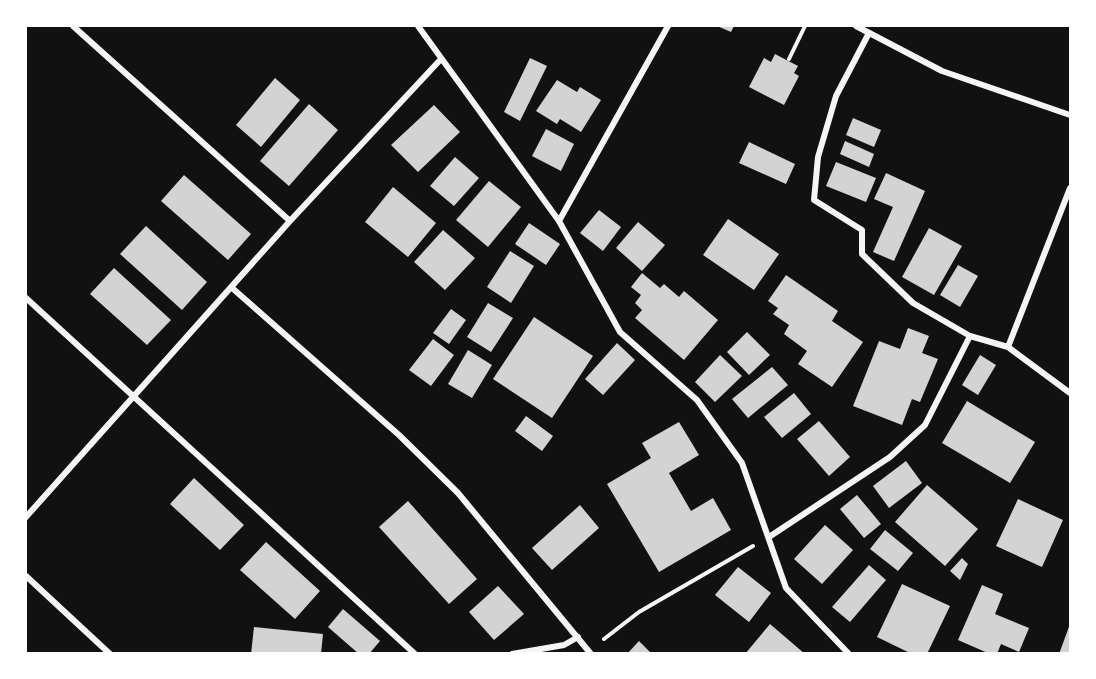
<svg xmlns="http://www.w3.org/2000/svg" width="1096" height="679" font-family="Commissioner,sans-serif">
<rect width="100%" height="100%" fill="#111"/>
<path fill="#d3d3d3" d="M717,26H734L731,32Z
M775,54L798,66L794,73L799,76L784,105L749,87L764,58L771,62Z
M530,58L547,66L520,121L504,112Z
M275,78L300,100L261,147L236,125Z
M557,80L577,92L580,87L601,100L581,132L560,119L557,124L536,111Z
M309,104L338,130L289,186L260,161Z
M434,105L460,132L418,172L391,145Z
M853,118L881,130L874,147L846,135Z
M546,129L574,144L561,171L532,156Z
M845,141L874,154L869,167L840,154Z
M749,142L795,164L786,184L739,163Z
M455,157L479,178L454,206L430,186Z
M836,162L876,178L866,202L826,186Z
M886,173L925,191L894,261L873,252L893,207L874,199Z
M184,175L251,234L228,260L161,201Z
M489,181L521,207L488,247L456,220Z
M393,187L436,223L408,257L365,222Z
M599,210L621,227L603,251L580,233Z
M728,219L779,254L754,290L703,255Z
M638,222L665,245L642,271L616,248Z
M529,223L560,244L546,265L515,244Z
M146,226L207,282L182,310L120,254Z
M929,228L962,246L934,295L902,277Z
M443,230L475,258L445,290L414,262Z
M510,251L534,266L511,303L487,287Z
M958,265L978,276L960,307L940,295Z
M114,268L171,320L147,345L90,294Z
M642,273L660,288L664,284L679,297L684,291L718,320L684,360L635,318L642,310L635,303L641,295L631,287Z
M786,275L838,311L832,321L863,342L832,387L798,364L807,351L784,334L789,325L773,314L778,308L768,301Z
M488,303L513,318L491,352L467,337Z
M451,309L466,320L449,344L433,333Z
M534,317L593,356L552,418L493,379Z
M908,328L929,336L922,353L938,359L920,402L912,399L902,425L853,406L879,341L900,349Z
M747,332L770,355L749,375L727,352Z
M433,339L454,355L431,386L409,370Z
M617,343L635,360L603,395L585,379Z
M468,350L492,365L472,398L448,384Z
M720,355L742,376L715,402L695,382Z
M980,355L996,365L978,395L962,385Z
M772,367L788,385L748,418L732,399Z
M794,393L811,414L782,438L764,417Z
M967,401L1035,442L1010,483L942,443Z
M526,416L553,436L542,451L515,431Z
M819,421L850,457L829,476L797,439Z
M679,422L699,455L669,473L691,511L713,498L731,530L659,572L607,484L651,458L642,443Z
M906,461L922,483L889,508L873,486Z
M194,478L244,525L220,550L170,504Z
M927,485L978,529L945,566L895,522Z
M857,495L881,524L864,538L840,509Z
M1018,499L1063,520L1042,567L996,546Z
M408,501L477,579L449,604L379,527Z
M580,505L599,528L552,570L532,548Z
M825,525L853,550L822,584L794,559Z
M885,530L913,553L898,571L870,549Z
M266,542L320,591L295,619L240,570Z
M962,558L968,564L960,580L950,571Z
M869,565L886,580L850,622L832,607Z
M738,567L771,593L749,622L715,595Z
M902,584L950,606L927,654H912L877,637Z
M982,585L1003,594L995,614L1029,628L1019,652L1001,644L997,654H990L958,640Z
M498,586L524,614L494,640L469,612Z
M343,609L380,641L369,654H359L328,627Z
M770,624L805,654H745Z
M1070,624V654H1059Z
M254,627L323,634L321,654H251Z
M639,641L652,654H627Z"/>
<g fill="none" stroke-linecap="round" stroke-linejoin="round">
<path stroke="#f5f5f5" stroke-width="4" d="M789,59L805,26
M604,639L639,612L753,546"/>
<path stroke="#f5f5f5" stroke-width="6" d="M73,26L290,221
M418,26L559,221L620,332L697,400L742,463L786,588L849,654
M856,26L942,71L1070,115
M869,33L836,96L818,157L814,200L862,230V254L913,303L970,336L1008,347L1070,393
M559,221L668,26
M231,287L399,435L458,493L591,654
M26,298L415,654
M1008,347L1070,188
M26,517L290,221L441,59
M769,537L890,457L925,425L970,336
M26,576L110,654
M512,654L564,645L578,637"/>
</g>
<rect width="1096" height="679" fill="none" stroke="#ffffff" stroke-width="54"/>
</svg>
